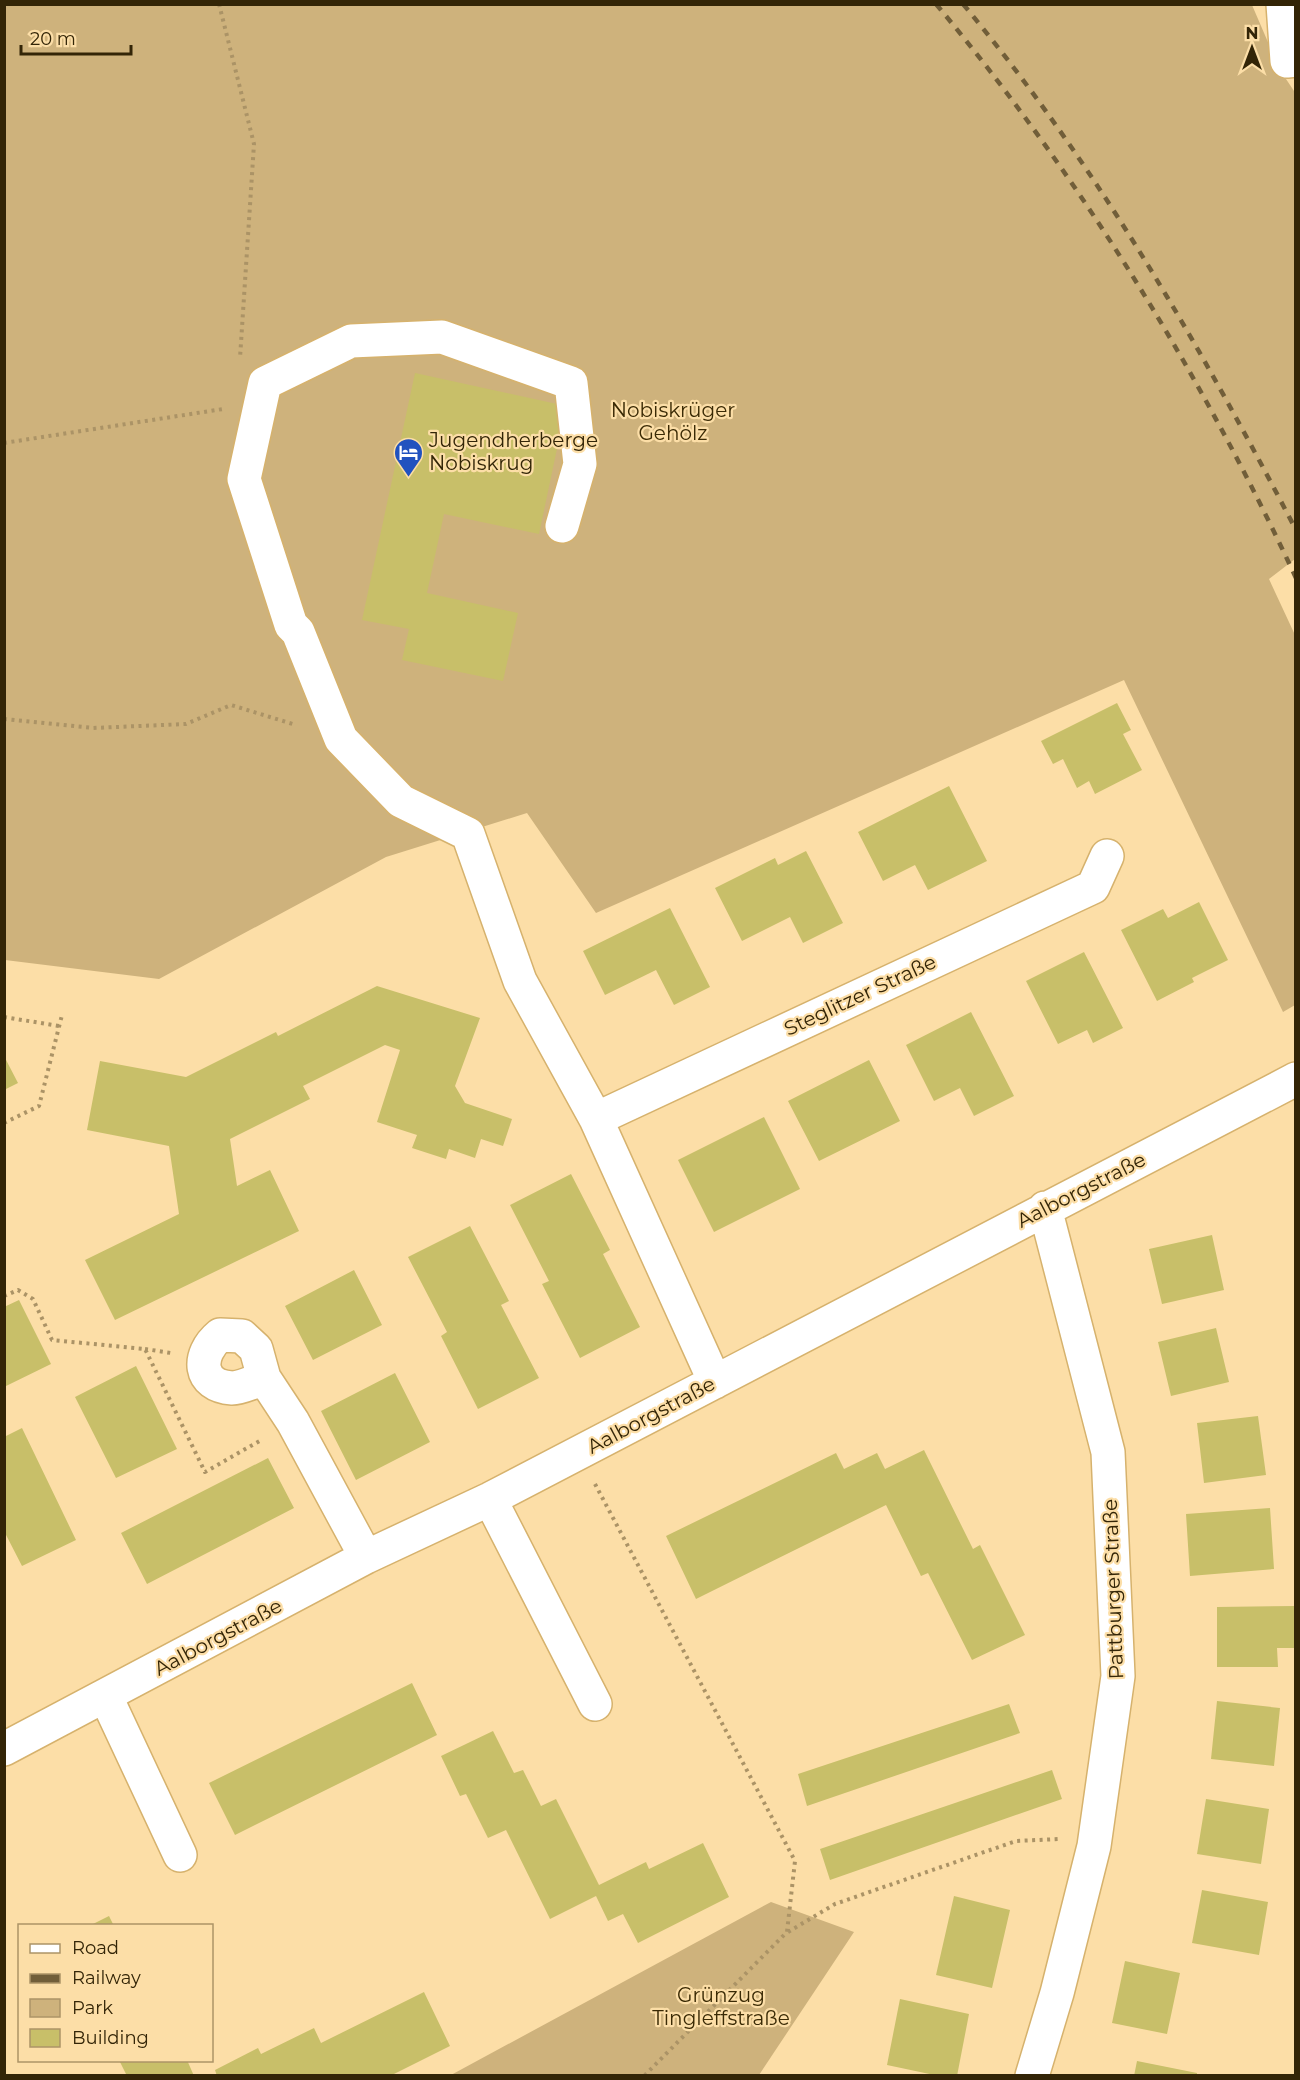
<svg xmlns="http://www.w3.org/2000/svg" width="1300" height="2080" font-family="Montserrat,sans-serif">
<rect width="100%" height="100%" fill="#fcdea7"/>
<path fill="#ceb27c" d="M5,5H1252L1280,70L1296,94L1295,559L1269,579L1295,635V1005L1283,1012L1124,680L596,913L527,813L386,857L159,979L5,960Z
M771,1902L854,1932L759,2075H451Z"/>
<path fill="#c8bf69" d="M415,373L566,406L539,534L444,514L427,593L518,613L503,681L402,660L409,629L362,620Z
M1117,703L1131,730L1123,734L1142,770L1095,794L1089,781L1077,788L1063,759L1053,764L1041,741Z
M949,786L987,861L928,890L915,865L883,881L858,832Z
M806,851L843,923L803,943L790,917L742,941L715,888L775,858L778,865Z
M1199,902L1228,960L1192,978L1194,982L1157,1001L1121,930L1163,909L1168,918Z
M670,908L710,987L674,1005L656,970L605,995L583,951Z
M1084,952L1123,1028L1093,1043L1087,1030L1058,1044L1026,981Z
M377,986L480,1018L455,1086L465,1103L512,1119L503,1146L481,1139L475,1158L449,1149L446,1159L412,1148L417,1135L377,1122L400,1050L385,1045L303,1086L310,1099L230,1139L237,1186L270,1170L299,1231L115,1320L85,1260L179,1214L169,1146L87,1130L100,1061L186,1077L276,1032L278,1036Z
M971,1012L1014,1096L974,1116L960,1088L934,1101L906,1045Z
M4,1056L18,1083L4,1090Z
M869,1060L900,1121L819,1161L788,1101Z
M764,1117L800,1189L714,1232L678,1160Z
M571,1174L610,1250L603,1254L640,1327L580,1358L542,1284L549,1281L510,1205Z
M470,1226L509,1301L501,1305L539,1378L478,1409L441,1336L447,1332L408,1257Z
M1212,1235L1224,1290L1162,1304L1149,1249Z
M354,1270L382,1325L313,1360L285,1306Z
M19,1300L51,1364L4,1387V1307Z
M1216,1328L1229,1382L1171,1396L1158,1342Z
M136,1366L177,1449L116,1478L75,1397Z
M395,1373L430,1442L356,1480L321,1411Z
M1258,1416L1266,1475L1204,1483L1197,1423Z
M22,1428L76,1540L22,1566L4,1531V1437Z
M924,1450L973,1549L980,1545L1025,1635L972,1660L928,1573L921,1576L886,1505L696,1599L666,1536L836,1453L844,1469L877,1453L885,1469Z
M268,1458L294,1508L147,1584L121,1533Z
M1270,1508L1274,1569L1190,1576L1186,1514Z
M1296,1606V1648H1277L1278,1667H1217V1607Z
M412,1683L437,1735L235,1835L209,1783Z
M1217,1701L1280,1708L1274,1766L1211,1759Z
M1009,1704L1020,1733L807,1806L798,1774Z
M493,1731L514,1773L523,1770L541,1806L556,1799L599,1885L646,1862L649,1869L703,1843L729,1897L638,1943L623,1914L608,1921L596,1896L550,1919L506,1830L488,1838L466,1794L460,1796L441,1756Z
M1052,1770L1062,1799L830,1880L820,1849Z
M1206,1799L1269,1809L1261,1864L1197,1854Z
M1202,1890L1268,1902L1259,1955L1192,1943Z
M954,1896L1010,1910L992,1988L936,1975Z
M109,1916L114,1926H89Z
M1125,1961L1180,1973L1167,2034L1112,2023Z
M424,1992L450,2046L390,2076H217L215,2070L258,2048L261,2054L314,2028L321,2043Z
M900,1999L969,2014L957,2076H939L887,2065Z
M119,2060H187L194,2076H127Z
M1137,2061L1197,2073V2076H1134Z"/>
<g fill="none" stroke-linecap="round" stroke-linejoin="round">
<defs>
<path id="minor" d="M1283,4L1287,61L1296,60
M562,526L580,464L571,383L442,337L351,341L265,383L244,479L291,625L298,632L341,739L401,801L468,834L520,981L596,1119
M264,1378C255,1381 242,1388 232,1388C198,1386 196,1355 220,1335L242,1336L256,1349L264,1378L293,1422L366,1557
M715,1382L596,1119L1093,887L1107,856
M490,1499L595,1704
M106,1697L180,1855
M4,1749L366,1557L490,1499L1296,1079
M1032,2076L1057,1993L1094,1846L1118,1676L1108,1452L1045,1208"/>
</defs>
<use href="#minor" stroke="#d6b26d" stroke-width="36"/>
<path stroke="#ab9366" stroke-width="4" stroke-dasharray="3 4.5" stroke-linecap="butt" d="M219,4L254,144L240,358
M4,443L223,409
M4,719L93,728L186,724L231,705L296,725
M4,1017L59,1026
M4,1123L39,1106L62,1015
M4,1296L18,1290L33,1299L52,1340L145,1349L205,1472L263,1439
M145,1349L171,1353
M595,1484L795,1861L787,1932L644,2076
M788,1932L835,1904L1016,1841L1059,1839"/>
<use href="#minor" stroke="#fff" stroke-width="33"/>
<path stroke="#715e39" stroke-width="4.5" stroke-dasharray="8 8" stroke-linecap="butt" d="M936,4C1080,176 1201,374 1296,578
M963,4C1097,165 1200,346 1296,530"/>
</g>
<defs>
<symbol id="hotel-pin" viewBox="-11 -11 22 30"><path d="M0 17L-7.5 6A9.5 9.5 0 1 1 7.5 6Z" fill="#2152bf" stroke="#fcdea7"/><path d="M-6-4.5h1.5V1H6V5H4.5V3h-9V5H-6ZM-4 0a1.8 1.8 0 1 1 3.6 0ZM.5 0V-2.5h3Q6-2.5 6 0Z" fill="#fff"/></symbol>
</defs>
<g fill-rule="evenodd">
<use href="#hotel-pin" x="392" y="436" width="33" height="45"/>
</g>
<g text-anchor="middle" stroke-width="4.5" stroke-linejoin="round" paint-order="stroke">
<g font-size="20" fill="#3a2a05" stroke="#fcdea7">
<text x="673" y="417">Nobiskrüger<tspan x="673" dy="23">Gehölz</tspan></text>
<text x="721" y="2002">Grünzug<tspan x="721" dy="23">Tingleffstraße</tspan></text>
</g>
<g font-size="20" fill="#332507" stroke="#fcdea7" text-anchor="start">
<text x="429" y="447">Jugendherberge<tspan x="429" dy="23">Nobiskrug</tspan></text>
</g>
<g font-size="20" fill="#332507" stroke="#fcdea7">
<text transform="translate(860 995) rotate(-25)" y="7">Steglitzer Straße</text>
<text transform="translate(1081 1190) rotate(-27)" y="7">Aalborgstraße</text>
<text transform="translate(651 1415) rotate(-28)" y="7">Aalborgstraße</text>
<text transform="translate(1113 1589) rotate(-92)" y="7">Pattburger Straße</text>
<text transform="translate(218 1637) rotate(-28)" y="7">Aalborgstraße</text>
</g>
</g>
<rect width="1300" height="2080" fill="none" stroke="#332507" stroke-width="12"/>
<rect x="18" y="1924" width="195" height="138" fill="#fcdea7" stroke="#ac9467" stroke-width="1.5"/>
<rect x="30" y="1944" width="30" height="9" fill="#ffffff" stroke="#ac9467" stroke-width="1.5"/>
<text x="72" y="1954" font-size="18" fill="#332507">Road</text>
<rect x="30" y="1974" width="30" height="9" fill="#715e39" stroke="#ac9467" stroke-width="1.5"/>
<text x="72" y="1984" font-size="18" fill="#332507">Railway</text>
<rect x="30" y="1999" width="30" height="18" fill="#ceb27c" stroke="#ac9467" stroke-width="1.5"/>
<text x="72" y="2014" font-size="18" fill="#332507">Park</text>
<rect x="30" y="2029" width="30" height="18" fill="#c8bf69" stroke="#ac9467" stroke-width="1.5"/>
<text x="72" y="2044" font-size="18" fill="#332507">Building</text>
<g transform="translate(1252 48)" stroke="#fcdea7" stroke-width="4.5" paint-order="stroke">
<path d="M0-4.5L10 22L0 15L-10 22Z" fill="#332507"/>
<text y="-9" font-size="16" font-weight="bold" text-anchor="middle" fill="#332507">N</text>
</g>
<path d="M21 45v9h110v-9" fill="none" stroke="#332507" stroke-width="3"/>
<text x="30" y="45" font-size="18" fill="#332507" stroke="#fcdea7" stroke-width="4.5" paint-order="stroke">20 m</text>
</svg>
